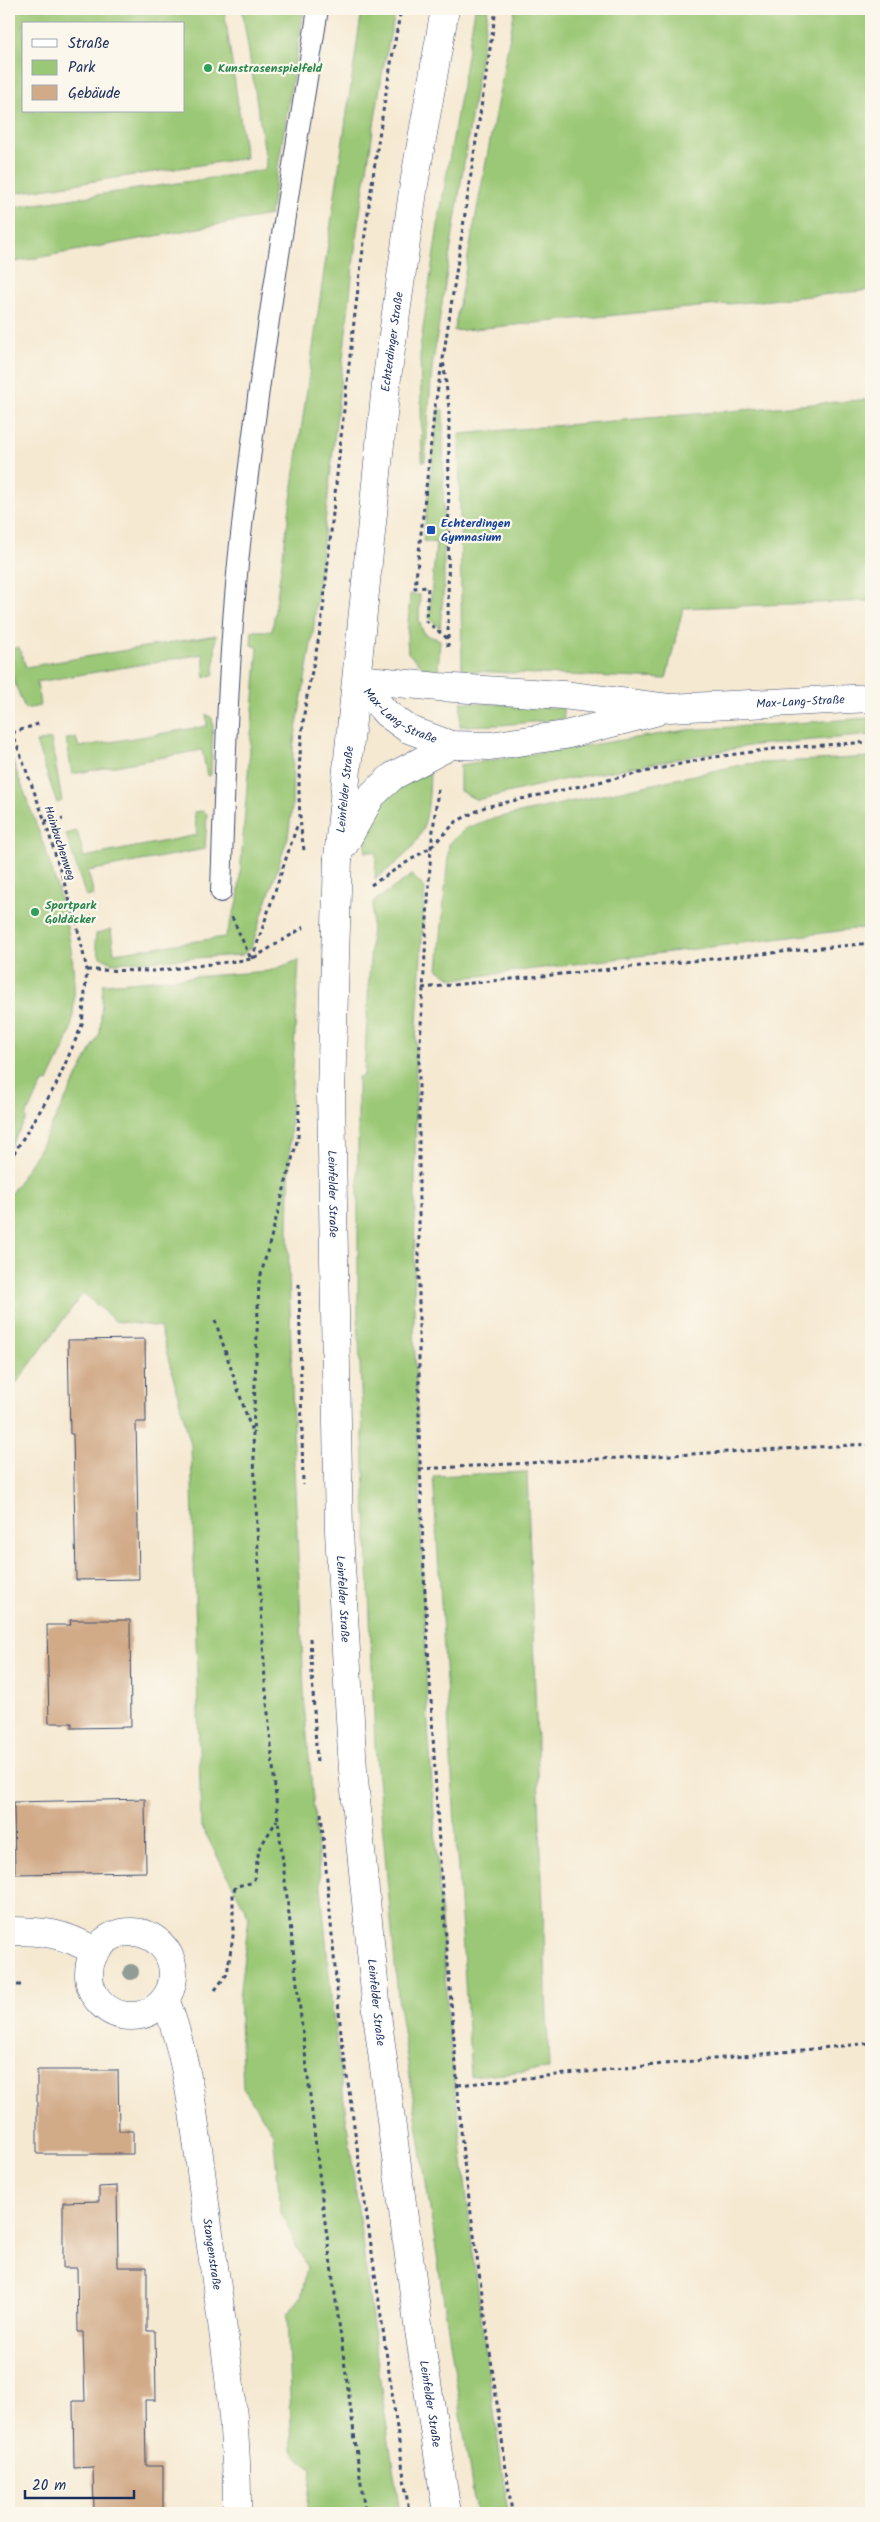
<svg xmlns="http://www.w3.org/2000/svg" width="880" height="2522" font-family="Kalam,sans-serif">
<rect width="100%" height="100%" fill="#fbf7ec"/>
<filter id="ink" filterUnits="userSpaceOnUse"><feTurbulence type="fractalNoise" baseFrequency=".02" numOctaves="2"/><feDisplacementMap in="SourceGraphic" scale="10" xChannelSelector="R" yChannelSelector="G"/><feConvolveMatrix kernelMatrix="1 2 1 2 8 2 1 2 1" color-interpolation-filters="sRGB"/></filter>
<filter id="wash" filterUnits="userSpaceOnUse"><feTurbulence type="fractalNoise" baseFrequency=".0096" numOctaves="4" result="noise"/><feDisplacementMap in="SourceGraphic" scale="20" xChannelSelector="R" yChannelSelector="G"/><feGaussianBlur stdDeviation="1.12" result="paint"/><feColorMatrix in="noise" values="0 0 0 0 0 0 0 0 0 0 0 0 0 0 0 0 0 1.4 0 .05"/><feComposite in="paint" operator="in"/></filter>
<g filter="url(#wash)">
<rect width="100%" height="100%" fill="#f5e9d2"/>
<path fill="#9bc876" stroke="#5b7c6a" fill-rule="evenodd" d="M9,9H224L246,158L9,194ZM24,24H184V111H24Z
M242,9H304L270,215L9,263V208L265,170L266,160Z
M362,9H396L383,69L357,231L313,633L293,748L292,808L288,837L251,948L242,955L112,963L100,957L95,943L96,934L111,929L114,953L225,937L238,901L258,647L251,645L252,631H272Z
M475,9H488L432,368L425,462L422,461L420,349L438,225Z
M515,9H871V290L454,331Z
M871,399V601L683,608L666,679L462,671L459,434Z
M438,409L443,410L444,586L440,628L429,618L436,543L423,541Z
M410,594L420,595L419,621L424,634L440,640L438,672L424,668L408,653L407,639Z
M216,635L214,674L205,678L203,654L37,682L40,706L25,709L9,669V650L19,647L26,667Z
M461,702L563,708L564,719L501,725L460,726Z
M206,714L212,718L213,724L211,775L207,776L202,750L72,774L66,739L76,738L79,747L207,726Z
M871,718V735L755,745L562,780L477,800L460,791V765L687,730Z
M51,739L62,801L57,803L36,742Z
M9,751C38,832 85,935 72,1023C70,1040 55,1065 48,1082L43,1083L25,1117L27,1118L9,1148Z
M871,757V927L454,979L438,970L449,844L465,829L487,820L745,764Z
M430,773C428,831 424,844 375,879L376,852H365L368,826L391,787Z
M202,811L207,814L205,849L88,871L94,895L86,897L66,834L77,831L84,857L197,835L194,812Z
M412,875L425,888L416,1040L414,1327L428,1725L448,2021L475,2274L508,2513H476L398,1998L375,1745L358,1313V1077L364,1075L373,902Z
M299,960L291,1104L288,1231L294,1467L305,1713L332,2006L381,2389L400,2513H307L311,2470L292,2450L287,2315L301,2297L307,2268L281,2212L273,2133L243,2088L239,1997L249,1917L201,1825L191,1445L160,1327L115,1321L83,1293L9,1393V1197L41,1146L100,1033L103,984L269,971Z
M527,1472L549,2069L471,2076L433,1476Z"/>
<g id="blocks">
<path fill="#d1aa88" d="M145,1339L146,1422H136L139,1579L76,1580L73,1434H70L68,1340Z
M70,1620H130L131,1727L72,1728V1723H49L47,1625H71Z
M145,1799L146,1872L15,1874L14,1802Z
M37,2070H118L119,2131H133V2154H37Z
M117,2186L118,2267H147V2331H155L156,2400H145L146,2466H163V2513H94L93,2467L74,2468L73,2401H85L83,2332H78L77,2268H63V2202L99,2201V2187Z"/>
</g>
</g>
<g filter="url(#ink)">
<use href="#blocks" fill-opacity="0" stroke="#3c4b6f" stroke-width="1"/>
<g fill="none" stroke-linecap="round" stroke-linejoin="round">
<defs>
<path id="lane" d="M221,892C225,770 228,647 242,526C261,353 291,181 318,9"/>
<g id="street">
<path d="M9,1931C44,1931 64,1933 94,1951"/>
<circle cx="131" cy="1974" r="42"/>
<path id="s1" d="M165,1999C192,2069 197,2145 207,2219C221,2316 238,2415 237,2513"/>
</g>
<g id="secondary">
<path id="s2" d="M357,679L439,687L563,695L669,708L871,698"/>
<path id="s3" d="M357,679L386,713L408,729L451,745L490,746L565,735L655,712"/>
<path d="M344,845L372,795L393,776L451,745"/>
<path id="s4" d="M338,858L386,385L414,184L445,9"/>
<path id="s5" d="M331,1093L339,1532L353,1770L378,2022L418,2324L447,2513"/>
</g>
</defs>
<use href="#lane" stroke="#3c4b6f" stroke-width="22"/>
<use href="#street" stroke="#3c4b6f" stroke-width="29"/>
<use href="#secondary" stroke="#3c4b6f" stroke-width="29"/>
<path stroke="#3c4b6f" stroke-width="3" stroke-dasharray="4 4" stroke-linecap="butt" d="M442,364L435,406L415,588L428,587L426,621L448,639
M448,647L449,408L443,359L496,9
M9,724L45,821L76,921L87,970L82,1025L56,1085L9,1161
M12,733L41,723
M438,789L431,847L419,1061V1432L424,1575L440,1861L463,2155L512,2513
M45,821L63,819
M304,850C297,809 298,765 303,723C307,685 319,648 323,609C344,409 363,207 401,9
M371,885L431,847L457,821L485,807L708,758L780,748L871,742
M232,917L251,959
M76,921L92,916
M252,959L298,823
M87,970L154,971L252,959L304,927
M422,988L871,943
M297,1141L259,1282L253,1435L258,1550L265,1681L278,1820L323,2207L365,2513
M299,1284L303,1485
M215,1320L252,1432
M420,1469L871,1444
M310,1638L317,1764
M321,1813L341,2034L409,2513
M9,1985H21
M215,1990L227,1974L233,1936V1893L236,1886L251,1883L254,1880L259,1849L277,1820
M458,2085L871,2043"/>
<use href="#lane" stroke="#fff" stroke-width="20"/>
<use href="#street" stroke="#fff" stroke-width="28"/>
<use href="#secondary" stroke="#fff" stroke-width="28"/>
<defs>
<path id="secondary-bridge" d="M331,1093L338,858"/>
</defs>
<use href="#secondary-bridge" stroke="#3c4b6f" stroke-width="29" stroke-linecap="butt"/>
<path stroke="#3c4b6f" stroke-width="3" stroke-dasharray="4 4" stroke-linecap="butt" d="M298,1138L299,1104"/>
<use href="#secondary-bridge" stroke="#fff" stroke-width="28"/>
</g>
<circle fill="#929c96" cx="131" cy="1972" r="8"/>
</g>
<g fill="#2e9e5b" stroke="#fbf7ec" stroke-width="2">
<circle cx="208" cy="68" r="5"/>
<circle cx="35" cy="912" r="5"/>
</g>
<rect fill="#1a4fb4" stroke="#fbf7ec" stroke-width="2" x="426" y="525" width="10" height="10" rx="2.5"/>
<g text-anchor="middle" stroke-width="4.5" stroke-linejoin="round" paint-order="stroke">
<g font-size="12" font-weight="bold" fill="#27864d" stroke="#fbf7ec" text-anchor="start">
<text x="218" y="72">Kunstrasenspielfeld</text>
<text x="45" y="909">Sportpark<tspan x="45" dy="14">Goldäcker</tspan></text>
</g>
<g font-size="12" fill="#1b2f5e" stroke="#fbf7ec">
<text dy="4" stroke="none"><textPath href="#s4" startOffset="519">Echterdinger Straße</textPath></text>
<text dy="4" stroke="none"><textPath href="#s2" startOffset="445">Max-Lang-Straße</textPath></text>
<text dy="4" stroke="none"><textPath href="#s3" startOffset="58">Max-Lang-Straße</textPath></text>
<text dy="4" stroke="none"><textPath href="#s4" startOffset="69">Leinfelder Straße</textPath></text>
<text transform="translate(60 843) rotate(72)" y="4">Hainbuchenweg</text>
<text dy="4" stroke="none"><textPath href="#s5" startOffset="101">Leinfelder Straße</textPath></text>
<text dy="4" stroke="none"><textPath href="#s5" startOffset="506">Leinfelder Straße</textPath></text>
<text dy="4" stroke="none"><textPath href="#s5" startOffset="911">Leinfelder Straße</textPath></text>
<text dy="4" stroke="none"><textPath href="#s1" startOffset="260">Stangenstraße</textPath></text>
<text dy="4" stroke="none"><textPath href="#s5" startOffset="1316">Leinfelder Straße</textPath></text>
</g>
<g font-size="12" font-weight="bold" fill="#164399" stroke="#fbf7ec" text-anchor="start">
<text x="441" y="527">Echterdingen<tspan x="441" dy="14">Gymnasium</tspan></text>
</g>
</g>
<rect width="880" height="2522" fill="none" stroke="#fbf7ec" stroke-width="30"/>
<rect x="22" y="22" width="162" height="90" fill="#fbf7ec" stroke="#a1a7b3"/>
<rect x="32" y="39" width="25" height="8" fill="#ffffff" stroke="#a1a7b3"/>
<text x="68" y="48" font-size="15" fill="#1b2f5e">Straße</text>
<rect x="32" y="60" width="25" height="15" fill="#9bc876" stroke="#a1a7b3"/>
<text x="68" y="72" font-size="15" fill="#1b2f5e">Park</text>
<rect x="32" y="85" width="25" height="15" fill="#d1aa88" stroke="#a1a7b3"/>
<text x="68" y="98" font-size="15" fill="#1b2f5e">Gebäude</text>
<path d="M25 2490v8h109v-8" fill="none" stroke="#1b2f5e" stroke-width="2.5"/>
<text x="32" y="2490" font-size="15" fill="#1b2f5e" stroke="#fbf7ec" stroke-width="4" paint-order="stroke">20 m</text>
</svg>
